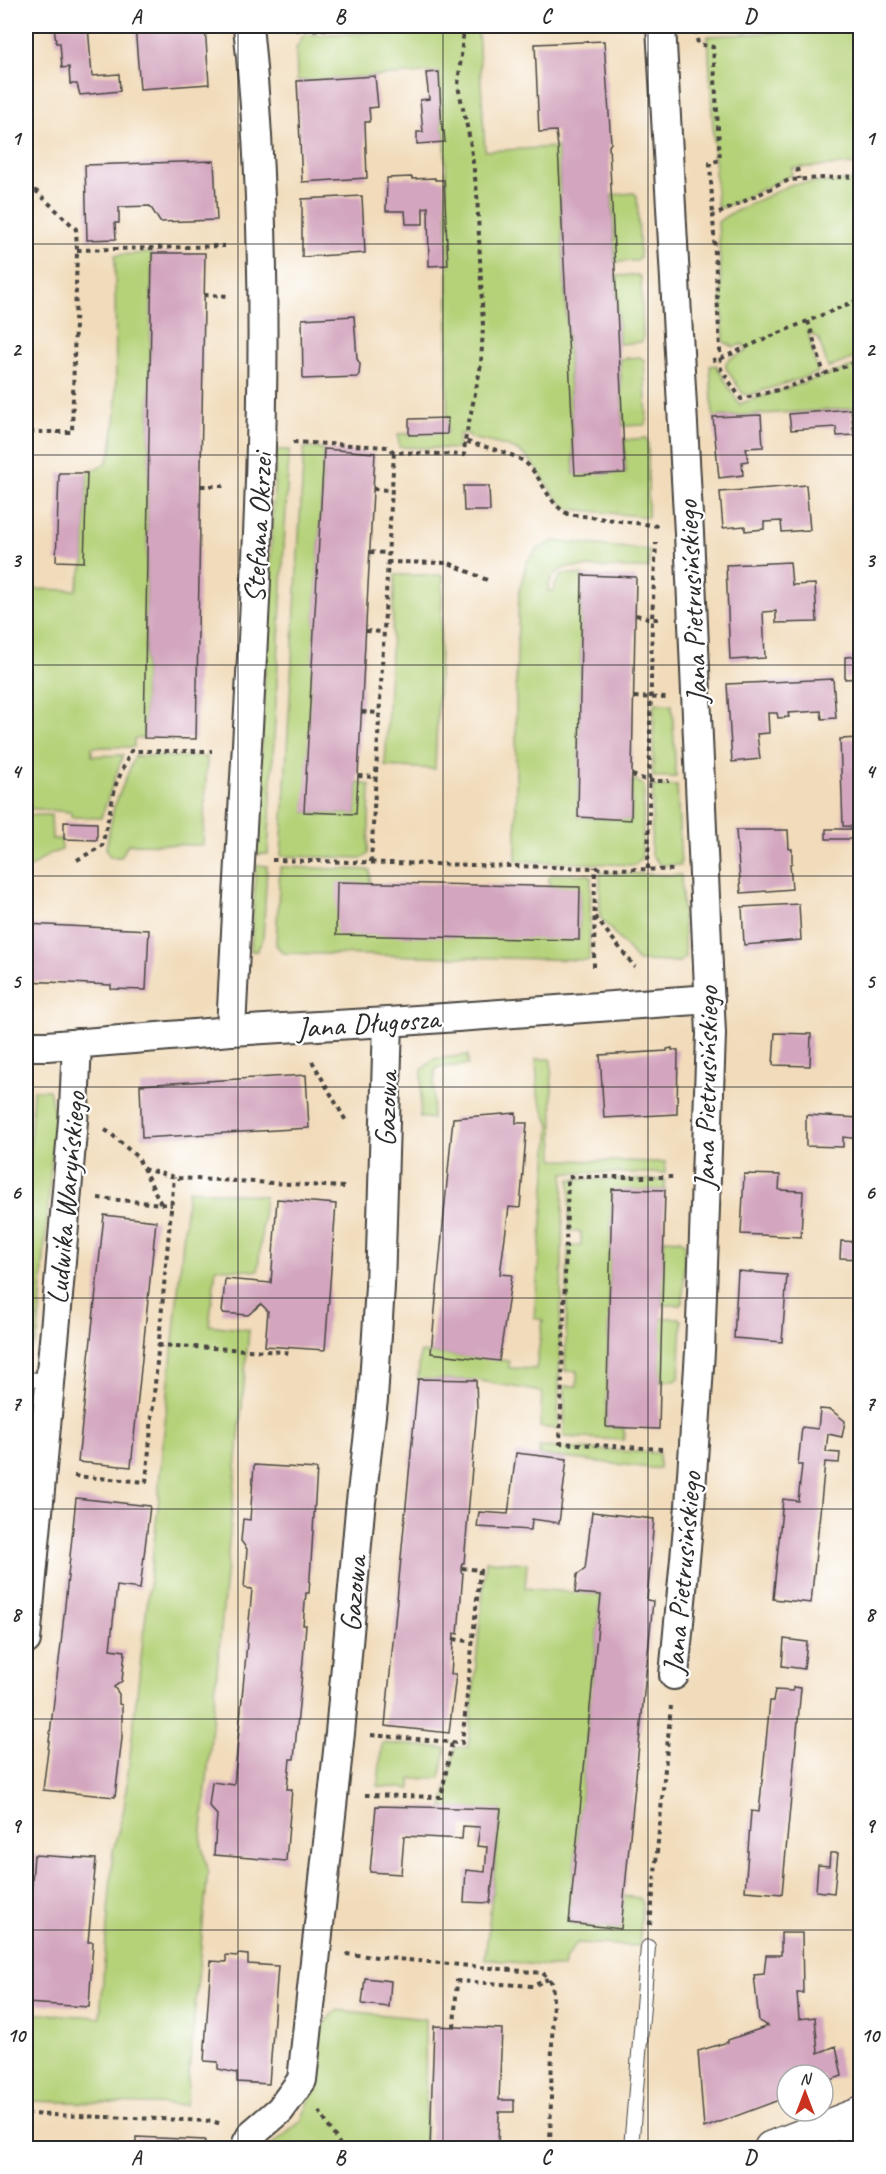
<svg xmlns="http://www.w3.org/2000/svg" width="886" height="2174" font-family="Caveat,sans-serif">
<rect width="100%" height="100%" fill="#fff"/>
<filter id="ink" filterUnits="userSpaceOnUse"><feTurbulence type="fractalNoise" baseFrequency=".0167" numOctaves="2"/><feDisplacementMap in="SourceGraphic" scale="12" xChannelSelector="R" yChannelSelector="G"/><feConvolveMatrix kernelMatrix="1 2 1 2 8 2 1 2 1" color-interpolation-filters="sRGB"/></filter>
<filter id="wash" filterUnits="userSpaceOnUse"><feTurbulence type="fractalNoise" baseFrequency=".008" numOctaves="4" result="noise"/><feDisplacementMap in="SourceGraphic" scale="24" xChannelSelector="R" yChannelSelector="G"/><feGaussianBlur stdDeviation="1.35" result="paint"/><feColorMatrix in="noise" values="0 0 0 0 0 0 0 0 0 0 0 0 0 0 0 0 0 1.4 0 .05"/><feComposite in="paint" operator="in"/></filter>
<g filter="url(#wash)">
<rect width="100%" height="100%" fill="#f1dbba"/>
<path fill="#b5d279" stroke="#707e52" stroke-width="1.5" d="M860,28V164L792,168V175L723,208L717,206L708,36Z
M478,30L485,151L558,147L574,474L626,473L624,440L646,438L648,442V517L570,509C547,496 542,466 520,452C506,444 486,442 470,438L469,434H459L458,449L399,447L398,434L447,433L448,265L445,142L444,131H442L439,72L297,81L296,49L303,35Z
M860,180V356L828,368L819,339L808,332L818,373L749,395L743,394L726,368V363L729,359L747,351L743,344L734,347L724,342L718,222L728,215L792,184Z
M634,193L637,196L640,257L637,261L615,262L612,195Z
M152,253L144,738L134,739V747H92V756L123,755L101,818L71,817V812L26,808V589L76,590L84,562L87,473L106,463L111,452L116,413L115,255Z
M638,275L641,278L643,339L641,342L619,344L616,276Z
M640,357L644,360L647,421L644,425L623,426L620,359Z
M860,364V408L713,417L710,366L716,365L739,404Z
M304,448L324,449L305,812L356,814L358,783L370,785L368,854L363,858L281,856Z
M276,450H289L268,854H256Z
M553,541L649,550V568L568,567C555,572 549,577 548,591H553L558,579L564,574L582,575L578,817L631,820L632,781H637L644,786L642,857L635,865L516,861V681L519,591L527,561L538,549Z
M395,575H443L435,769L385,766Z
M654,703L672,705L676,777H653Z
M135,756L207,757L203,845L128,844L121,857H110L106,848L114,807Z
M653,786H677L681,865H660L651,854Z
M26,815H51L52,839H61L62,850L49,854L26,871Z
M256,865L267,866L263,939L257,951H251Z
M280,867L370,870V883L579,940L580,888L549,887V877L553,874H589L591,877L589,960L283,953L276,945Z
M600,873L681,875L685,957L680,962L638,961L600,917Z
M468,1055V1065L439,1067L435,1071L432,1119L420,1117L422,1070L433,1059Z
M536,1059H551L554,1160L665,1162V1173H564L558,1429L540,1427L542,1392L476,1380L418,1379L420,1352L509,1361V1368L536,1369L543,1320L534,1318L550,1126L538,1095Z
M33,1090H49L55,1116L38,1334L36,1342L26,1356V1228Z
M570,1179L665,1180V1190H612L606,1427L624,1428V1440L564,1437L565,1386H577V1371H565L568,1246H581V1232L569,1231Z
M188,1190L265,1196L258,1271L216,1268L209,1325L249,1330L201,1842L208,1870L186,2105L26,2101V2013L100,2017L113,1851L124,1809L159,1498V1483Z
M664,1239L680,1240L685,1243L683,1301L680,1305H662Z
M661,1318H680L682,1321L679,1378L675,1381H660Z
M539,1447L659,1453V1469L539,1455Z
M486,1561L527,1563L525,1588L601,1595L569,1923L620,1929L624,1896L639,1898L643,1903L639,1946L577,1943L565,1959L563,1968L485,1959L501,1810L443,1808L455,1748L468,1747Z
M382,1743L446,1748L440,1778L411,1779V1789L378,1786Z
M336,2010L425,2019L426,2148H269L301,2121L318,2079L320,2027Z"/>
<g id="blocks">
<path fill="#d3a5be" d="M54,26H88L92,76L119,74L120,91L80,95L77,84H70L69,67L62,68L60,43H56Z
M135,26H205L209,84L140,89Z
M604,41L611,143L609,146L625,473L575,475L558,147L556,131L539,132L535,44Z
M439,72L442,131H444L445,142L417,144V132H423L420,100L429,99L426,73Z
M375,76L378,107L369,108L370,119L369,122H365L367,178L302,182L297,81Z
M214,161L217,220L160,222L150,206L119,207V223H115L116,239L87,240L85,165Z
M412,177V179L435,178V180H444L448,265L429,266L428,207L423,208V224H406L405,211H386L387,178Z
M362,196L365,253L302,257V199Z
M152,253H205L196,739L144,738Z
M354,316L357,359L360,364L359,375L357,377L303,379L302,319Z
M851,409L854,435L837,436L836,427L791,430L789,414Z
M761,415L763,447L746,448L748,461L742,462L743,475L719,478L713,417Z
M448,418L447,434L409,435V419Z
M324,449L375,453L356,814L304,812Z
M59,473H87L84,562L56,561Z
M806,485L810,530L782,532L781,521L764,522V529L745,531V526L723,528L720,492Z
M463,486H489L490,511H464Z
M790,562L792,585L815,584L817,622L776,623V611L763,612L765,658L730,660L726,565Z
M582,575L636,577L631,820L578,817Z
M860,656V678L845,679V657Z
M833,679L836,718L822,719L821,711L788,713L789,717L778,718L777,713H768L769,733L757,734L760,759L732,762L727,684Z
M860,738V827L843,826L840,739Z
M64,822L97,823V840L64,839Z
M826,829H853L854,839H826Z
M736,830H788L789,849H792V863L790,864L792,889L741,893Z
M337,882L580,887L579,940L336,935Z
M799,904L801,940L744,945L742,907Z
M26,924L149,930L146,990L111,989V985L26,981Z
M775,1033L811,1034L810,1066L773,1065Z
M672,1048V1050H678L677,1114L604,1118L600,1055L667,1051V1049Z
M306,1075L309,1128L142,1138L140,1085Z
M516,1113V1123H527L520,1208L509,1207L500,1274L512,1275L499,1361L431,1353L453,1118Z
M806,1115L860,1118V1139L843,1137V1147L806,1146Z
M744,1174L780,1175L779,1190L803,1191L801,1237L741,1234Z
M612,1189L665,1190L659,1429L606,1427Z
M277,1199L336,1204L325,1350L265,1346L268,1311L261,1304L248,1315L222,1313L225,1279L271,1283Z
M104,1215L156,1221L131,1467L78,1462Z
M841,1241L860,1242V1259L840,1258Z
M738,1271L787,1275L782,1342L734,1338Z
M418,1379L476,1380L477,1408L464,1563H462L461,1568V1572L463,1573L458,1634L454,1633L451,1674H456L449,1733L385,1726Z
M820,1409L831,1410L845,1421L842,1437L828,1434L826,1452L840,1453L839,1463L825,1462L811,1603L773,1599L783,1499L798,1501L802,1465H798L802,1427L818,1429Z
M516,1453L567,1459L559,1523L532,1519L531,1530L477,1527L479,1512L508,1514Z
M254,1465L317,1469L309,1593H306L303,1625H306L302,1672L294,1759H290L287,1789H292L286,1861L214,1855L217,1815L209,1806L212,1782L234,1785L252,1589L244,1588L247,1549L241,1541L243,1519L250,1520Z
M76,1498L150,1506L140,1589L117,1586L110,1649L125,1651L122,1681L114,1687L119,1694V1704L122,1705V1738L115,1797L43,1790L61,1644Z
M592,1512L654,1519L647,1600L653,1601L621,1929L569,1923L601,1595L575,1593L577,1575L585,1569Z
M784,1639L807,1642L804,1669L782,1666Z
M793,1687L801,1688L782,1894L745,1891L751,1811L759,1812L770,1701H773L775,1690L793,1691Z
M376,1806L501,1809L490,1903L464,1902L466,1870L485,1872L487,1847L477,1846L480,1827L463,1826L462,1839L404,1836L401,1874L370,1872Z
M830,1853H838L834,1893L816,1891L818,1865L829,1866Z
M34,1855L96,1859L88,1942H93L89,2007L26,2003V1964Z
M781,1933H802L803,1993H797L799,2019L815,2017L818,2053L836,2046L842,2076L823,2083V2075H787V2097L704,2128L698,2051L728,2042V2040L768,2026L759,2021L754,1975L764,1974L766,1955H781Z
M238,1954L248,1955V1964L278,1966L269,2084L237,2082V2073L218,2069V2062L204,2061L211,1961L226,1962V1955L237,1956Z
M365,1978L391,1981L389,2007L362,2004Z
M434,2026L502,2029L499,2100H514V2112H499L498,2148H430Z
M136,2137L205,2140L204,2148H136Z"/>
</g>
</g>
<g filter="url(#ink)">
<use href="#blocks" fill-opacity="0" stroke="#494540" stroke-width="1.5"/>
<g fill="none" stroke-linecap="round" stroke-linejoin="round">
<defs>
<path id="lane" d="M26,1379L51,1381
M840,2122L850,2148
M631,2148L648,1947"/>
<path id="street" d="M661,26L689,533L711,1034L700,1351L690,1506L674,1675
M231,1031C246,696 283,360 248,26
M26,1046H47L231,1031L388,1022L710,999
M26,1640L56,1319L74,1109L77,1043
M247,2143L252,2134L280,2110L302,2080L340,1733L360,1510L373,1399L380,1286L388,1022"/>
<path id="secondary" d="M771,2148L860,2114"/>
</defs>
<use href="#lane" stroke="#494540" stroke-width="16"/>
<use href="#street" stroke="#494540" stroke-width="32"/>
<use href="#secondary" stroke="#494540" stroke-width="36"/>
<path stroke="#494540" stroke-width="4" stroke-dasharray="4.5 4.5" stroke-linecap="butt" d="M464,26L458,86L470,140L477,193L483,326L481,365L465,441
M295,30L408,26
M694,32H696L698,44L713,47L720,160L710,163L713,216
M797,168L799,179
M860,176L789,180L713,216L721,369L741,399L782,389L860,361
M26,191H36L76,229L77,250L72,432H26
M77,250L225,246
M204,295L230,296
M808,321L824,374
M712,360L720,359L760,341L860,299
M293,442L388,447L394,452L464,455L465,441C483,447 513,452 527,464C543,479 547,503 568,514L658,526
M201,486H227
M373,489L391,490
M370,552L387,553
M387,562L449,563L489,581
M636,615L652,619H661
M366,631L384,632
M634,697L667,698
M362,712L379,713
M632,775L649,781H669
M358,776L376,777
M77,860L102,846L116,784L131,751H212
M272,860L673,870
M371,862L394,452
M648,869L652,619L656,543
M595,917L635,967
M594,967L595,867
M312,1061L346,1121
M105,1130L110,1133L138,1158L161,1204
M143,1169L179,1178L346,1187
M98,1198L172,1205
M158,1345L285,1352L289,1354
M662,1449L560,1443L568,1177H675
M74,1476L146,1482L174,1177
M454,1639L474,1642
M371,1735L462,1743L480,1570L461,1568
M365,1795L441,1797L452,1742
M650,1925L671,1706
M346,1954L543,1973L552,1983L553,1993L550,2148
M454,2027L457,1981L533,1986L548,1979
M319,2111L342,2148
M26,2114L211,2121L222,2124"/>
<use href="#lane" stroke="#fff" stroke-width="14"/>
<use href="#street" stroke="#fff" stroke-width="28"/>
<use href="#secondary" stroke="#fff" stroke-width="33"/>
</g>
</g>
<path fill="none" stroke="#2b2b2b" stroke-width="1.5" stroke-opacity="0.55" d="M238,26V2148M443,26V2148M648,26V2148M26,244H860M26,455H860M26,665H860M26,876H860M26,1087H860M26,1298H860M26,1509H860M26,1719H860M26,1930H860"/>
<g text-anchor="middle" stroke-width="4.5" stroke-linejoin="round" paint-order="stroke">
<g font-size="30" fill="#2b2b2b" stroke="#fff">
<text transform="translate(258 528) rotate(-87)" y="10">Stefana Okrzei</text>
<text transform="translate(692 602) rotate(-93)" y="10">Jana Pietrusińskiego</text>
<text transform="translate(368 1023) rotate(-4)" y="10">Jana Długosza</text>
<text transform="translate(706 1088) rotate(-89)" y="10">Jana Pietrusińskiego</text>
<text transform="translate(386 1109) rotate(-88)" y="10">Gazowa</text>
<text transform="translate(66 1198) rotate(-85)" y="10">Ludwika Waryńskiego</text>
<text transform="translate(682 1573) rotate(-85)" y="10">Jana Pietrusińskiego</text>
<text transform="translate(353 1594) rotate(-85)" y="10">Gazowa</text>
</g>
</g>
<rect width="886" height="2174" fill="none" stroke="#fff" stroke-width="66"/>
<g transform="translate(805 2093)"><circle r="28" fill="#ffffff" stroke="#aaaaaa" stroke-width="1.5"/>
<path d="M0-4.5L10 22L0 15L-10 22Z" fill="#c8321e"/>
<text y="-9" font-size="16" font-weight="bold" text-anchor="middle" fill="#2b2b2b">N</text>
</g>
<rect x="33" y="33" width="820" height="2108" fill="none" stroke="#2b2b2b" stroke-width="2"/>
<g font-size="20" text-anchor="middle" font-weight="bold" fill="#2b2b2b">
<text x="136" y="23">A</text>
<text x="340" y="23">B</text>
<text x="546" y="23">C</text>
<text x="750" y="23">D</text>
<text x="16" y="145">1</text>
<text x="870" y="145">1</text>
<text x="16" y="356">2</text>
<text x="870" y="356">2</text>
<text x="16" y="567">3</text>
<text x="870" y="567">3</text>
<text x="16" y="778">4</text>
<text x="870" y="778">4</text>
<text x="16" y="988">5</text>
<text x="870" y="988">5</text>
<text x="16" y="1199">6</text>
<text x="870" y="1199">6</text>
<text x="16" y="1410">7</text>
<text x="870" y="1410">7</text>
<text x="16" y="1621">8</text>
<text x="870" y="1621">8</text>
<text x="16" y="1832">9</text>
<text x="870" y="1832">9</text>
<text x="16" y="2042">10</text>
<text x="870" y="2042">10</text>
<text x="136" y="2164">A</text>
<text x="340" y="2164">B</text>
<text x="546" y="2164">C</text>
<text x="750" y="2164">D</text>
</g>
</svg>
